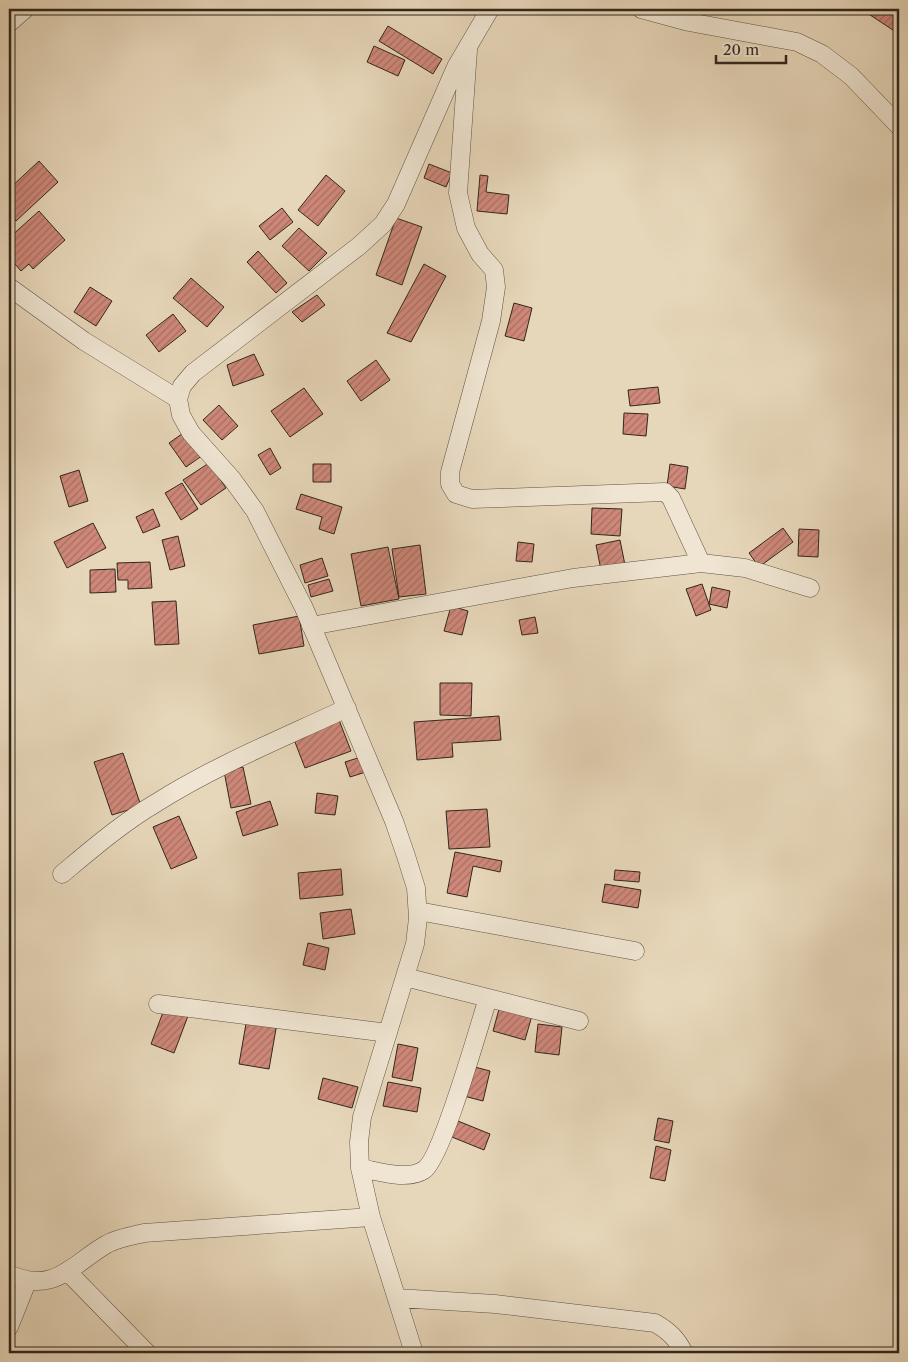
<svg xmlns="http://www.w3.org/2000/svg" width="908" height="1362" font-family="'Libre Caslon Text',serif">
<defs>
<pattern id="building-hatch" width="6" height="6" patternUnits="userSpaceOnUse" patternTransform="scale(1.25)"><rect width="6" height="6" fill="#cf887a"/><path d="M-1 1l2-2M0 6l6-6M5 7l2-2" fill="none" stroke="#a96f63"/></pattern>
</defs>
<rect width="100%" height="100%" fill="#e7d7ba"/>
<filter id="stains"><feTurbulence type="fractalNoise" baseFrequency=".004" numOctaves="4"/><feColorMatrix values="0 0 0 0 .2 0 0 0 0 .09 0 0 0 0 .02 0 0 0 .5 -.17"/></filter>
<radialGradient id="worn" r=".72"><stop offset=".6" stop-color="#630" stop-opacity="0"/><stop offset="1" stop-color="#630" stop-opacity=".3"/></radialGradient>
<path fill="url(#building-hatch)" stroke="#31271c" d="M861,9H899V34Z
M388,26L442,59L433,74L379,41Z
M374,46L405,60L398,76L367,62Z
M39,161L58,182L16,221L9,213V189Z
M429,164L452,173L446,187L424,178Z
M326,175L345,191L318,226L298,210Z
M480,175L488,176L486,192L509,195L507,214L477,211Z
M282,208L293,222L270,240L259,226Z
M39,211L65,240L33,269L29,264L21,271L9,257V238Z
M396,218L422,227L402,285L376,275Z
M299,228L327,253L309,271L282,246Z
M258,251L287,283L276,293L247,262Z
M424,264L446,276L411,342L387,333Z
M191,278L224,307L207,327L173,298Z
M90,287L112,301L96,326L74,312Z
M317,295L325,305L302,322L292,312Z
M514,303L532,308L524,341L505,336Z
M173,314L186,331L159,352L146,335Z
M254,354L264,375L233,386L227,365Z
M376,360L390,380L361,401L347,381Z
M658,387L660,403L630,406L628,390Z
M304,388L323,414L290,437L271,411Z
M219,405L238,426L222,440L203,420Z
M624,413L648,414L646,436L623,434Z
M189,429L206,453L186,467L169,443Z
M270,448L281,468L270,475L258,455Z
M209,463L226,488L201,505L183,480Z
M313,464H331V482H313Z
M670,464L688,467L685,489L667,486Z
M79,470L88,501L69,507L60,476Z
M182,483L198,509L181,520L165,493Z
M301,494L342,507L334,534L319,529L322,517L296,509Z
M592,508L622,509L620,536L591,534Z
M153,509L160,526L143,533L136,517Z
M93,523L106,548L67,568L54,542Z
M783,528L793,542L759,567L749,553Z
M799,529L819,530L818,557L798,556Z
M178,536L185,566L170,570L162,540Z
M620,540L625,565L601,570L596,545Z
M518,542L534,544L532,562L516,561Z
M420,545L426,594L399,597L392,549Z
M388,547L399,599L361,606L351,554Z
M322,558L328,576L305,583L300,565Z
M150,562L152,588L128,589V580H118L117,563Z
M115,569L116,592L90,593V570Z
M329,579L333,591L311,597L308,585Z
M702,584L711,610L696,616L686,589Z
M712,587L730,591L727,608L709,604Z
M176,601L179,644L155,645L152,602Z
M451,606L468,611L462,635L444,631Z
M299,616L304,646L259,654L253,625Z
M535,617L538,633L522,635L519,620Z
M440,683H472L471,716L440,715Z
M499,716L501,740L452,743L453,757L417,760L414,722Z
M339,720L351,751L305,768L293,737Z
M123,753L141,806L112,815L94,762Z
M364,756L369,771L350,777L345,762Z
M243,767L251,804L231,808L224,771Z
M317,793L338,796L335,815L315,813Z
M270,801L278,825L243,836L236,812Z
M487,809L490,847L449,849L446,811Z
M179,816L197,858L171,869L153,827Z
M455,852L502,861L500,872L473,866L467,897L447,893Z
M341,869L343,895L300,899L298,873Z
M615,870L640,872L639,882L614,880Z
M605,884L641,890L638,908L602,902Z
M351,909L355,934L323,939L320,913Z
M308,943L329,948L325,970L303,965Z
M168,999L191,1008L174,1053L151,1044Z
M501,1002L533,1012L525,1040L493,1031Z
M247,1018L277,1023L269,1069L239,1064Z
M538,1024L562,1027L559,1055L535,1052Z
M398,1044L418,1048L412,1081L392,1077Z
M467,1065L490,1071L483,1101L460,1095Z
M323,1078L358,1087L352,1108L318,1099Z
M388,1082L421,1088L417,1112L383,1106Z
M658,1118L673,1121L669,1143L654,1140Z
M453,1119L490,1134L484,1150L447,1135Z
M656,1146L671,1150L665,1181L650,1178Z"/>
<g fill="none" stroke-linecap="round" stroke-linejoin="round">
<defs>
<path id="street" d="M641,9L689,22L797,42L822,54L851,76L899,126
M9,23L25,9
M468,50L458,193L466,228L480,254L494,270L496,287L491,321L450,472V484L456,494L472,499L665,492L671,498L701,563
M9,287L84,341L178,399
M311,626L573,578L701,563L745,568L810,588
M62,874C92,849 122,823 156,803C216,765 283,738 347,708
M418,911L635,951
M405,977L579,1021
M158,1004L388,1033
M360,1168C378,1171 407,1181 424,1170C442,1158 479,1026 488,998
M67,1271L147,1353
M9,1274C54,1295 71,1265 107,1244C118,1238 132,1236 144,1233L371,1217
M397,1298L495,1304L655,1323C669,1331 677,1339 684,1353
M9,1327L27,1282
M414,1353L371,1217L360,1168L359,1142L362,1117L415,944L418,918L416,888L406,856L394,821L304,608L255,511L232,479L191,433L181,415L178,399L182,386L193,373L359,246L383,224L396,204L456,67L490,9"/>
</defs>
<use href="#street" stroke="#5e5344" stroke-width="19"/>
<use href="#street" stroke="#efe5d2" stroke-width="18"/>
</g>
<rect width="908" height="1362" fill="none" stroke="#e7d7ba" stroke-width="30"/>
<rect x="10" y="10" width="888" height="1342" fill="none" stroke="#31271c" stroke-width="2.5"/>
<rect x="15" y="15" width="878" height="1332" fill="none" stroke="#31271c"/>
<path d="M716 55v8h70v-8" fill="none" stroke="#31271c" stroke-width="2.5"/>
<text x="723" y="55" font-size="15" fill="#31271c" stroke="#efe5d2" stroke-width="4" paint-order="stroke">20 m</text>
<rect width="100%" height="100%" filter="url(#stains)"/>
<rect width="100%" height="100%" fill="url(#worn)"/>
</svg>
